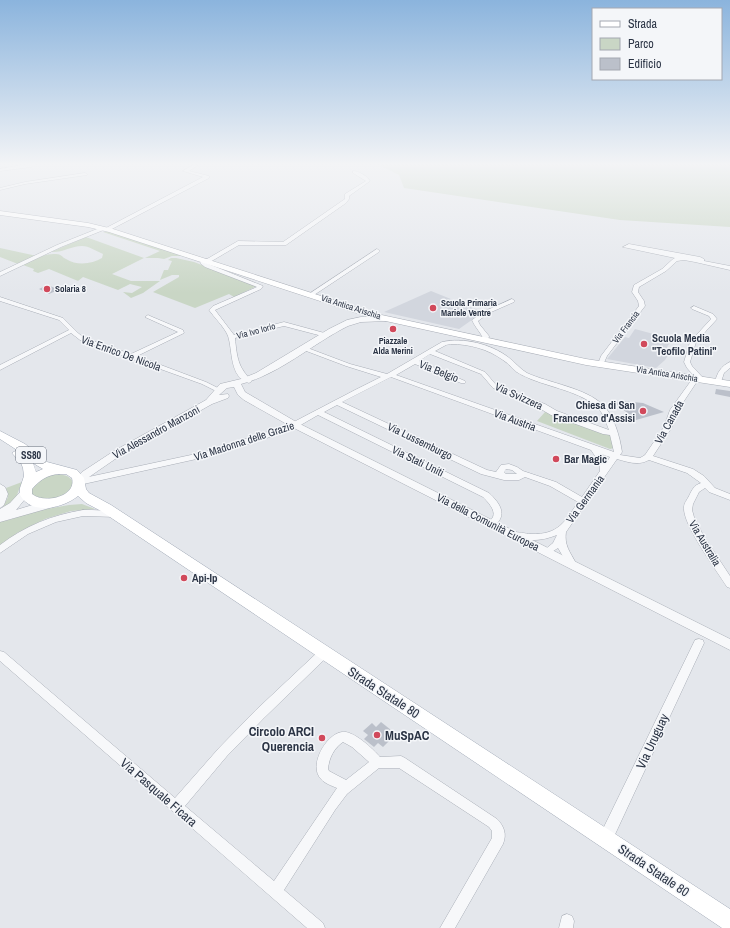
<svg xmlns="http://www.w3.org/2000/svg" width="730" height="928" font-family="'Archivo Narrow',sans-serif">
<rect width="100%" height="100%" fill="#e4e7ec"/>
<path fill="#d2d6de" d="M431,291L483,312L459,329L384,312Z
M635,329L672,339L666,349L671,351L665,360L656,368L607,359L625,337L629,338Z"/>
<path fill="#c9d6c5" d="M375,163H730V227L620,220L404,188L399,175Z
M109,231L187,256H172L164,259L158,258H145L160,251L103,232Z
M86,237L144,258L112,274L131,281H160L143,293L131,298L123,292L132,293L142,287L130,284L118,290L83,277L78,281L49,269L38,273L33,271L34,269L23,265C34,260 44,253 56,254C61,254 62,257 66,259C77,266 92,264 102,258L103,254C96,251 89,246 82,246C71,246 62,253 51,252Z
M0,248L37,256L18,264L0,257Z
M171,258H176L194,262L257,286L234,297L229,294L195,308L153,292L179,277V275H172L160,280L164,270H168L172,261L168,260Z
M545,412L612,436L617,447L610,449L537,421Z
M53,474C91,474 65,503 44,500C41,500 36,497 32,496L31,489L35,482Z
M22,482L15,500L2,509L8,497L6,488Z
M82,504L95,509L71,511L45,519L17,533L0,547V521L9,520L35,511L69,505Z"/>
<path fill="#bbc0ca" d="M47,285L55,288L58,290L49,294L39,289Z
M716,389L730,391V397L715,394Z
M623,401L643,403L664,412L636,420L615,403Z
M381,722L391,730L386,734L392,738L383,747L378,743L374,747L364,739L368,735L363,731L372,723L376,727Z"/>
<g fill="none" stroke-linecap="round" stroke-linejoin="round">
<defs>
<path id="minor" d="M34,163H40L31,167L0,171V169Z
M195,164L198,165L189,171L209,176V178L110,230L106,229L61,247L0,276V272L57,245L102,227L106,228L203,177L183,171Z
M353,171C359,171 367,176 370,181L349,196V199L346,203L286,245H239L210,262L206,263L263,286L261,289L215,310L234,335L284,322L328,334L329,335L326,337L284,326L235,338C237,358 238,367 252,381L249,383C229,377 233,351 228,336C225,328 214,317 209,310L213,306L257,287L205,267L200,263L203,259H207L238,241L283,242L342,201L345,199V194L366,181L353,173Z
M85,173L87,174V175L25,184L0,190V188L25,182Z
M629,244L700,257L704,259V261L730,266V270L695,262L684,260L677,261L666,271L639,287L638,292L644,301L645,306L607,356L603,365L601,366L598,364L601,356L639,306L638,301L632,292L634,285L662,269L673,259L675,258L623,247Z
M377,249L380,251L379,252L314,295L309,294Z
M0,297L63,318L78,333L84,338L131,354L178,332L145,317L148,315L150,316L183,330L184,333L137,356L206,382L222,390L220,391H216L202,384L80,340L71,333L0,370V365L69,330L59,320L0,301Z
M512,299L515,301L514,302L489,313L478,321L480,325L489,336L488,341H484C482,333 475,328 472,320L485,311Z
M694,306L713,314L717,319L696,342L690,362L692,366L705,380L702,382L698,380L678,410L672,427L653,456L693,469L704,476L715,488L730,494V500L709,492L705,488L699,492L693,504L692,510L694,517L703,535L730,576V588L727,587C717,571 682,524 684,507C684,503 687,500 689,496C692,490 694,485 701,483L687,473L649,460C638,466 628,462 617,459L566,532C564,545 570,552 576,563L574,565L571,566L568,565L558,548L547,555L544,554L542,552L553,543L557,535C542,541 527,542 512,537L511,535L512,533C518,531 525,534 531,534C558,535 565,522 578,502L550,486L525,477L519,480H504L481,474L337,405L324,412L489,493C500,503 508,515 494,526H488L487,524C488,522 492,519 493,517C496,510 487,501 483,497L318,415L292,430L210,456L79,485L75,482L79,479L205,452L286,426L355,390L381,377L346,366L301,349V347H305L350,364L387,374L442,342C463,337 491,344 508,357C515,362 520,369 527,373C549,383 586,388 603,405C614,416 620,437 622,452L620,455L640,458L645,455L664,427L670,410L693,378L695,377L687,368L684,362L690,342L711,319L709,316L692,309L691,308ZM451,344C469,344 488,349 503,360C510,364 514,372 522,375C545,387 575,389 596,406C603,412 606,422 609,430L557,411L545,404L497,386L485,372L435,351L446,345ZM430,354L481,374L493,388L539,408L551,415L603,434L610,435L614,452L396,375L415,364L461,383H465L466,382L465,381L419,361ZM391,377L591,450L599,462L600,471L582,497L556,482L523,471L517,467L509,464L501,465L496,472L487,470L342,402ZM601,454L610,457L607,462ZM506,469L512,470L517,474H506L504,472Z
M730,362V368L724,373L721,382L718,384L716,383L715,382C717,373 721,366 730,362Z
M0,484L5,487L8,494L4,505L0,508Z
M83,510C95,510 106,510 117,513L118,515L117,517L83,516L56,522L28,534L0,553V545C25,526 52,515 83,510Z
M699,639L703,640L704,643L611,843L606,844L601,843L600,838L601,833L695,640Z
M325,648L329,649L330,652L329,655L264,718L227,756L185,806L274,881L337,788C332,786 324,783 321,779C308,766 326,734 342,732C353,730 373,749 380,757L401,756L405,758L497,819C504,826 507,834 503,844L455,928H440L492,838V831L489,827L399,768H379L347,794L335,810L284,890L323,923L325,928H307L0,661V651L4,652L175,798L219,748L256,710L321,649ZM343,742L352,747L369,762L346,780L329,771L328,769C329,758 334,748 343,742Z
M567,914L572,916L574,921L573,928H559L562,916Z"/>
<path id="tertiary" d="M361,317H388L392,319L388,321L361,322L348,326C312,344 280,374 241,384L245,392L298,423L730,639V650L292,427L244,400L238,395L234,387L227,388L219,395L228,394L229,396L228,398L212,404L121,455L89,477L83,484H75L74,482L82,472L114,451L206,400L220,384L241,379L256,373L329,329L347,320Z
M25,489L29,491L30,493L16,510L49,500L53,501L54,504L53,507L0,522V509L10,503L21,491Z"/>
<path id="secondary" d="M0,211L88,223L113,229L377,314L586,359L730,381V387L586,365L372,318L109,232L88,227L0,215Z"/>
<path id="primary" d="M0,431L25,444L47,462L77,470L84,478L86,489L89,493L111,505L730,909V928H722L101,511L86,503L78,496C63,508 32,516 20,495V488L24,476L23,468L21,463L12,453L17,450L0,439ZM33,463L43,469L36,472ZM59,474H66L72,478C77,497 44,504 32,494V489C40,480 47,475 59,474Z"/>
</defs>
<use href="#minor" stroke="#a9aeb7" stroke-width="1"/>
<use href="#tertiary" stroke="#a9aeb7" stroke-width="1"/>
<use href="#secondary" stroke="#a9aeb7" stroke-width="1"/>
<use href="#primary" stroke="#a3abb8" stroke-width="1"/>
<use href="#minor" fill="#f7f8fa" fill-rule="evenodd"/>
<use href="#tertiary" fill="#f7f8fa" fill-rule="evenodd"/>
<use href="#secondary" fill="#fff" fill-rule="evenodd"/>
<use href="#primary" fill="#fff" fill-rule="evenodd"/>
</g>
<linearGradient id="sky" x2="0" y2="1"><stop stop-color="#8bb4dd"/><stop offset="0.56" stop-color="#f3f4f6"/><stop offset="1" stop-color="#f3f4f6" stop-opacity="0"/></linearGradient>
<rect width="730" height="293" fill="url(#sky)"/>
<g fill="#d1495b" stroke="#f4f6f9" stroke-width="1.5">
<circle cx="47" cy="289" r="4"/>
<circle cx="433" cy="308" r="4"/>
<circle cx="393" cy="329" r="4"/>
<circle cx="644" cy="344" r="4"/>
<circle cx="643" cy="411" r="4"/>
<circle cx="556" cy="459" r="4"/>
<circle cx="184" cy="578" r="4"/>
<circle cx="377" cy="735" r="4"/>
<circle cx="322" cy="738" r="4"/>
</g>
<g text-anchor="middle" stroke-width="3" stroke-linejoin="round" paint-order="stroke">
<g font-size="9" font-weight="bold" fill="#2b3445" stroke="#f4f6f9" text-anchor="start">
<text x="55" y="292">Solaria 8</text>
<text x="441" y="306">Scuola Primaria<tspan x="441" dy="10">Mariele Ventre</tspan></text>
<text x="393" y="344" text-anchor="middle">Piazzale<tspan x="393" dy="10">Alda Merini</tspan></text>
</g>
<g font-size="9" fill="#2b3445" stroke="#f4f6f9">
<text transform="translate(351 307) rotate(18)" y="3">Via Antica Arischia</text>
<text transform="translate(626 327) rotate(-53)" y="3">Via Francia</text>
<text transform="translate(256 331) rotate(-15)" y="3">Via Ivo Iorio</text>
<text transform="translate(667 374) rotate(9)" y="3">Via Antica Arischia</text>
</g>
<rect fill="#f4f6f9" stroke="#676e7b" stroke-width="1" x="16" y="447" width="30" height="16" rx="3"/>
<g font-size="10" font-weight="bold" fill="#2b3445">
<text x="31" y="459">SS80</text>
</g>
<g font-size="11" font-weight="bold" fill="#2b3445" stroke="#f4f6f9" text-anchor="start">
<text x="652" y="342">Scuola Media<tspan x="652" dy="13">"Teofilo Patini"</tspan></text>
<text x="635" y="409" text-anchor="end">Chiesa di San<tspan x="635" dy="13">Francesco d'Assisi</tspan></text>
<text x="564" y="463">Bar Magic</text>
<text x="192" y="582">Api-Ip</text>
</g>
<g font-size="11" fill="#2b3445" stroke="#f4f6f9">
<text transform="translate(121 353) rotate(20)" y="4">Via Enrico De Nicola</text>
<text transform="translate(439 371) rotate(22)" y="4">Via Belgio</text>
<text transform="translate(519 396) rotate(24)" y="4">Via Svizzera</text>
<text transform="translate(515 420) rotate(20)" y="4">Via Austria</text>
<text transform="translate(669 422) rotate(-61)" y="4">Via Canada</text>
<text transform="translate(156 432) rotate(-29)" y="4">Via Alessandro Manzoni</text>
<text transform="translate(244 441) rotate(-18)" y="4">Via Madonna delle Grazie</text>
<text transform="translate(420 441) rotate(26)" y="4">Via Lussemburgo</text>
<text transform="translate(418 461) rotate(26)" y="4">Via Stati Uniti</text>
<text transform="translate(585 499) rotate(-54)" y="4">Via Germania</text>
<text transform="translate(488 522) rotate(27)" y="4">Via della Comunità Europea</text>
<text transform="translate(705 543) rotate(59)" y="4">Via Australia</text>
</g>
<g font-size="13" fill="#2b3445" stroke="#f4f6f9">
<text transform="translate(384 692) rotate(33)" y="5">Strada Statale 80</text>
<text transform="translate(652 741) rotate(-65)" y="5">Via Uruguay</text>
<text transform="translate(159 792) rotate(41)" y="5">Via Pasquale Ficara</text>
<text transform="translate(654 870) rotate(34)" y="5">Strada Statale 80</text>
</g>
<g font-size="13" font-weight="bold" fill="#2b3445" stroke="#f4f6f9" text-anchor="end">
<text x="314" y="736">Circolo ARCI<tspan x="314" dy="15">Querencia</tspan></text>
<text x="385" y="740" text-anchor="start">MuSpAC</text>
</g>
</g>
<rect x="592" y="8" width="130" height="72" fill="#f4f6f9" stroke="#a4a8b1"/>
<rect x="600" y="21" width="20" height="6" fill="#ffffff" stroke="#a4a8b1"/>
<text x="628" y="28" font-size="12" fill="#2b3445">Strada</text>
<rect x="600" y="38" width="20" height="12" fill="#c9d6c5" stroke="#a4a8b1"/>
<text x="628" y="48" font-size="12" fill="#2b3445">Parco</text>
<rect x="600" y="58" width="20" height="12" fill="#bbc0ca" stroke="#a4a8b1"/>
<text x="628" y="68" font-size="12" fill="#2b3445">Edificio</text>
</svg>
